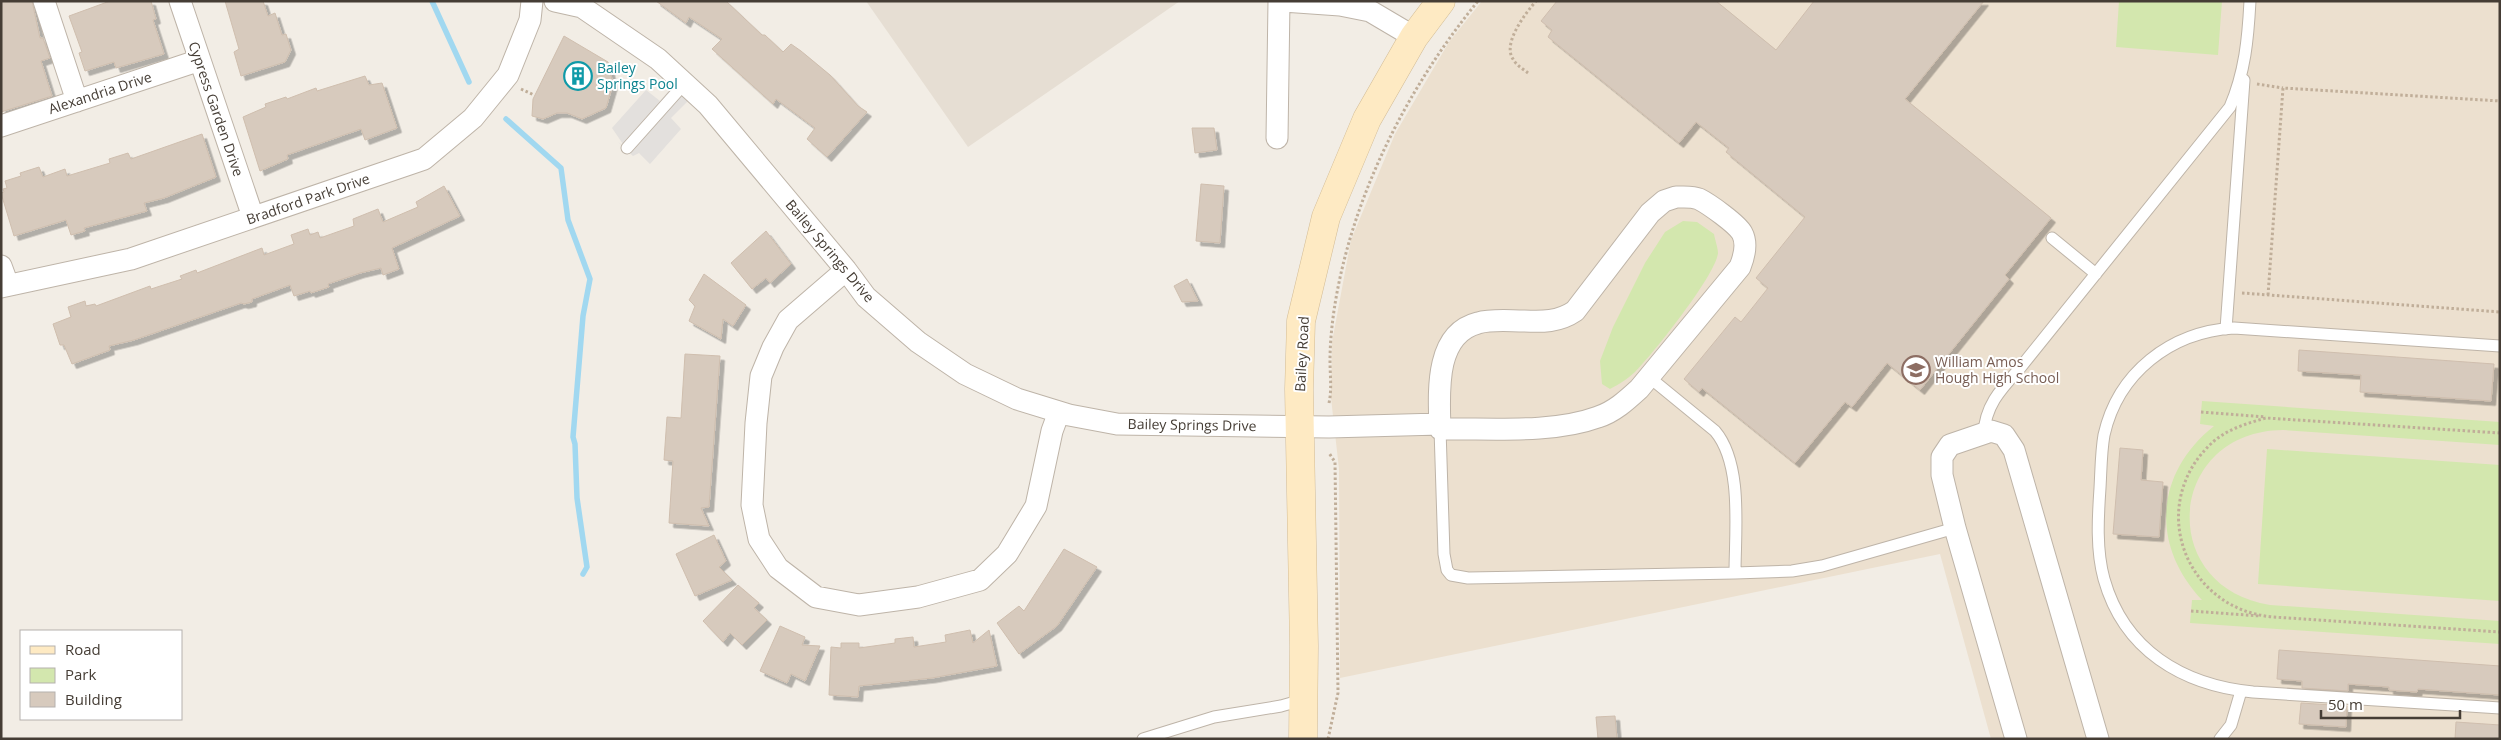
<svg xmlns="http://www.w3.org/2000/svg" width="2501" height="740" font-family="'Open Sans',sans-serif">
<defs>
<filter id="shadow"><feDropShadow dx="4.5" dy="4.5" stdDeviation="0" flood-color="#0004"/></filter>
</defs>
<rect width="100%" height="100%" fill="#f2ede5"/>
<path fill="#e6ded3" d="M866,1H1180L968,147Z"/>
<path fill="#ece0cf" d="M1482,1H2500V739H1991L1940,554L1340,678L1339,469L1331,398L1332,342L1351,240L1395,134L1449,42Z"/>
<path fill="#d3e7ae" d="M2119,1H2222L2218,55L2116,47Z
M1683,221L1697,222L1714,234C1715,240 1718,248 1718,253C1716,275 1652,355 1635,372C1627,379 1620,384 1610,389L1602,384L1600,361L1613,327L1645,263L1665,232Z
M2202,401L2500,422V445L2283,430C2167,431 2155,587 2270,605L2500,621V644L2190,623L2192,600H2202C2150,545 2155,473 2214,426L2200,424Z
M2267,449L2500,465V601L2258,584Z"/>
<path fill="#e3e0dd" d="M672,87L688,101L671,118L681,129L650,164L639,153L633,156L618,142L625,147L612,128L646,90L660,101Z"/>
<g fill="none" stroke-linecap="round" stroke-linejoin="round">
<path stroke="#a1d8f0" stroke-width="5.5" d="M432,1L469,82
M506,119L561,168L568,220L590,279L583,316L573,437L575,444L577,498L587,567L583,574"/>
</g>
<path fill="#d7cabd" stroke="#cfbeae" filter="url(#shadow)" d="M1,1H32L40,38H43L50,58L41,61L52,96L1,112Z
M110,1H151L156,19L153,20L164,54L116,68L114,62L85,71L79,53L82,52L69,16Z
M225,1H263L268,16L275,13L282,35L286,34L291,50L285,62L241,76L234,52L239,49Z
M656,1H726L762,35H765L783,52L791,44L801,51L830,75L858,106L867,112L827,157L807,139L815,128L776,99L773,104L712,49L722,39L689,17L686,23Z
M1557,1H1716L1776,50L1814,1H1984L1905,99L2051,218L2005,275L2009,279L1920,390L1887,363L1852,407L1845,402L1795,463L1702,388L1699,392L1684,379L1735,317L1741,322L1768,288L1756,278L1805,217L1726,152L1729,148L1696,122L1679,143L1548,37L1552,30L1541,21Z
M564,36L608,62L613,84L606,108L582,119L567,113H557L543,119L532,116L533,99Z
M365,76L369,85L382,83L397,128L365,140L361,129L287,155L288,159L260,171L243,117L266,107L265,104L286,97L287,99L316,88L317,91Z
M1192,128H1214L1217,150L1195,153Z
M202,134L216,177L164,198L144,203L147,211L84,228L85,231L71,235L66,220L14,236L1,193L4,192L3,189L7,188L5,181L21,176L20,173L39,167L43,177L65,169L67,176L110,163L109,159L128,153L131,159Z
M1201,184L1224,186L1220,243L1196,241Z
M444,186L460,216L392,248L399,269L383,275L381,268L360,273L328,284L329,287L311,293L310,291L294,296L290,285L252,299V302L244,304L241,303L134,340L109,346L110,350L72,364L64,345H60L53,324L71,317L68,307L85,301L86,306L95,304L96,306L150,286L151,289L182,279L180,276L196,270L197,273L262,248L264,255L294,244L291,235L308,229L310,235L318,232L320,238L354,226L353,219L378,209L383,222L418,207L416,202Z
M766,231L791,264L770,283L766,278L752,289L731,263Z
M704,274L746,305L733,326L723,319L721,339L689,321L695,306L689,300Z
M1187,279L1198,301L1182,302L1174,286Z
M2299,350L2494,364L2491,401L2360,392L2361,375L2298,371Z
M685,354L720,356L709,507L701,508L709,526L669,523L673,461L664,460L667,417L681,418Z
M2120,448L2143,450L2141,480L2163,482L2159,537L2113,534Z
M714,535L726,561L719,567L732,580L695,596L676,554Z
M1064,549L1097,567L1057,626L1019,654L997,623L1019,606L1024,611Z
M738,585L759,603L754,608L767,620L742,645L730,633L723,642L703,621Z
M780,626L805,637L802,645L820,646L805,681L791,674L787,683L760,671Z
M970,630L973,643L989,630L997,666L932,678L859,686L858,697L829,695L831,647L841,648V643H859V648L895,643V639L913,637L914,647L946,642L945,635Z
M2279,650L2500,666V695L2418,689L2417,692L2389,690V687L2348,684V691L2302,688V681L2277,679Z
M2301,703L2347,706L2346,727L2299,724Z
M1615,716L1617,739H1598L1596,717Z
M2456,722L2500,725V739H2455Z"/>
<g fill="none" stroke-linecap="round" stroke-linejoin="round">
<defs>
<path id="lane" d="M627,148L685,83
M2052,238L2096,274
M2226,329L2244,80
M2500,346L2234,328C2170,332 2118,373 2104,435C2101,452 2101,471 2100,488C2098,517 2096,550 2104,579C2124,650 2182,685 2253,692L2500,708
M1440,429L1444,554L1447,570L1451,575L1468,578L1735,573C1735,531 1743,464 1715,431L1649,377
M1984,434C1985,405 2002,388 2020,368L2230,107C2245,72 2248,39 2250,1
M1735,573L1792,571L1822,566L1955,528
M1143,739L1214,717L1281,706L1302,700
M2220,739L2231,725L2241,691"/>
<path id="street" d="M44,1L77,101
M180,1L253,217
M555,1L582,7L658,59L708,105L846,270L866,297L918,342L965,374L1017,399L1069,415L1117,424L1329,427L1440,424
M1283,1L1340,5L1370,11L1414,37
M1,126L200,60
M1277,138L1279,1
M1676,197C1684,197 1692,196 1699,199C1709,204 1737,224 1742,233C1748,244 1744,257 1740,267L1639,389C1627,400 1614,412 1598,417C1552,434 1489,428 1440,429C1439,394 1434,334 1478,323C1492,319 1509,321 1524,321C1542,322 1559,322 1575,311L1650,213L1664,201Z
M1,266L8,285
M846,270L788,320L773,347L761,376L756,423L752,505L759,539L778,568L816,597L859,605L918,597L980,580L1007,554L1036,506L1052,431L1059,412
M1,287L131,259L424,159L473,118L508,75L530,20L532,1
M2016,739L1955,528L1942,475V457L1950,445L1991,431L2004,435L2014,450L2098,739"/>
<path id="secondary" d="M1303,739L1304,646L1299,389L1301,321L1326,217L1367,119L1414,37L1441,1"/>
</defs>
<use href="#lane" stroke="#beb4a8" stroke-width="13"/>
<use href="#street" stroke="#beb4a8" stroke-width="23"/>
<use href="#secondary" stroke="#d3bc95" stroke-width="29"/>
<path stroke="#c0ae99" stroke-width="3" stroke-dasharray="2.5 2.5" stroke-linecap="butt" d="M1528,73C1523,69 1516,65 1513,59C1502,43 1526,13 1536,1
M2257,84L2283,88
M521,89L534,95
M2242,293L2500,312
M2268,295L2283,88L2500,101
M1329,403C1332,390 1330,375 1330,361C1330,342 1332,323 1335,304C1353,194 1408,87 1478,1
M2201,412L2266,417
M2500,433L2266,418C2248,423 2228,429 2214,441C2145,502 2183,609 2273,617L2500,632
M2191,611L2260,616
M1328,739L1338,693L1335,462L1329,453"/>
<use href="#lane" stroke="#fff" stroke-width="11"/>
<use href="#street" stroke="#fff" stroke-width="21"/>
<use href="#secondary" stroke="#feeac3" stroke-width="28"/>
</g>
<defs>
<symbol id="building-ring" viewBox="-11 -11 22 22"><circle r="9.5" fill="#fff" stroke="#0f9aa8" stroke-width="1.5"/><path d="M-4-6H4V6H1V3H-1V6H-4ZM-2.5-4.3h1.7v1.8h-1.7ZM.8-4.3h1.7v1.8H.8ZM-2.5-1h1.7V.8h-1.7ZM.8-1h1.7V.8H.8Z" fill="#0f9aa8"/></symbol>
<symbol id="school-ring" viewBox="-11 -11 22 22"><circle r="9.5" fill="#fff" stroke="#8d6e63" stroke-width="1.5"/><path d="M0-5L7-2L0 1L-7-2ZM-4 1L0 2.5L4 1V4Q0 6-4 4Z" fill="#8d6e63"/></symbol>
</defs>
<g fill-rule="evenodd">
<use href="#building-ring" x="562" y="60" width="32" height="32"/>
<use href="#school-ring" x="1900" y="354" width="32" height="32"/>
</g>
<g text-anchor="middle" stroke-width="4" stroke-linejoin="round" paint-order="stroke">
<g font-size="14" fill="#0d838f" stroke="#fff" text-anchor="start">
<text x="597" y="73">Bailey<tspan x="597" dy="16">Springs Pool</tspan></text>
</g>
<g font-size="14" fill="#453d35" stroke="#fff">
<text transform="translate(100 93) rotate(-18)" y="5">Alexandria Drive</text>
<text transform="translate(216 109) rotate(71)" y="5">Cypress Garden Drive</text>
<text transform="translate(308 199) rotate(-19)" y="5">Bradford Park Drive</text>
<text transform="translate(830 251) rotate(50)" y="5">Bailey Springs Drive</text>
<text transform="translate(1302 354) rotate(-87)" y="5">Bailey Road</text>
<text transform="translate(1192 425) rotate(1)" y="5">Bailey Springs Drive</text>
</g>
<g font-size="14" fill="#785e54" stroke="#fff" text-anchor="start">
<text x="1935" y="367">William Amos<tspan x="1935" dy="16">Hough High School</tspan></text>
</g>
</g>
<rect width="2501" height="740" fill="none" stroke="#453d35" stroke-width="5"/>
<rect x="20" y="630" width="162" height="90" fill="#ffffff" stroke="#b5b1ae"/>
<rect x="30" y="646" width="25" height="8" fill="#feeac3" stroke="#b5b1ae"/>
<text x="65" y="655" font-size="15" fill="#453d35">Road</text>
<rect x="30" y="668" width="25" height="15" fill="#d3e7ae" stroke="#b5b1ae"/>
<text x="65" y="680" font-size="15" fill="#453d35">Park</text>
<rect x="30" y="692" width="25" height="15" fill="#d7cabd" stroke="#b5b1ae"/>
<text x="65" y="705" font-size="15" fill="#453d35">Building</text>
<path d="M2321 710v8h139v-8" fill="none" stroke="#453d35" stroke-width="2.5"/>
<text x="2328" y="710" font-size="15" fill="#453d35" stroke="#ffffff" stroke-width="4" paint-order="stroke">50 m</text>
</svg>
